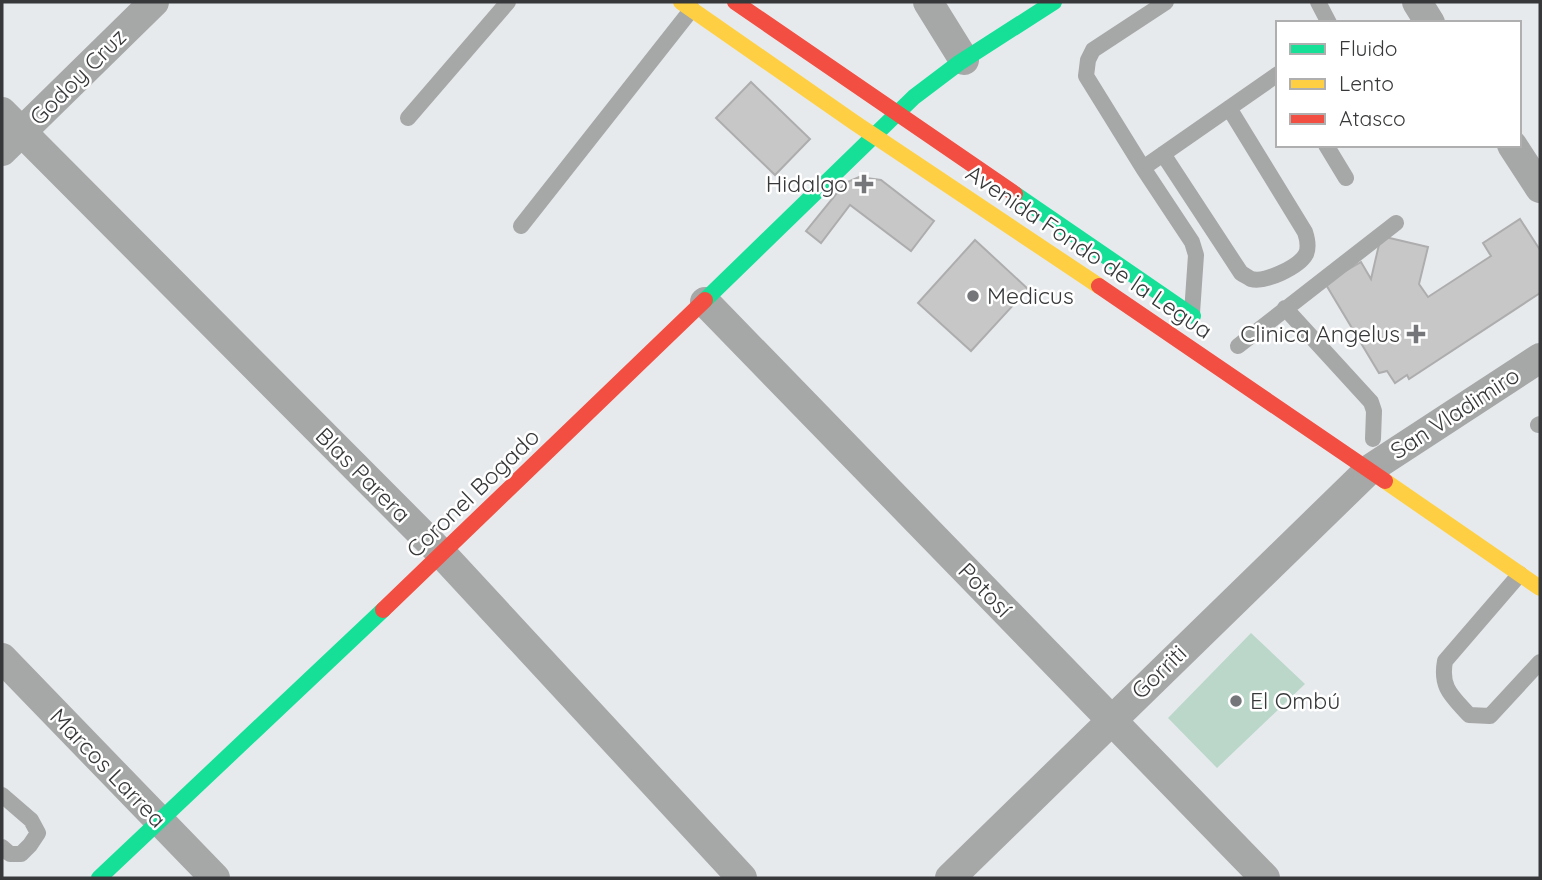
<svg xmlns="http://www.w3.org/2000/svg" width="1542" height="880" font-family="Quicksand,sans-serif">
<rect width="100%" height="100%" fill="#e7eaed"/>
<path fill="#bad7c9" d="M1251,633L1305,684L1217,768L1168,718Z"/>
<path fill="#c8c7c8" stroke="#adadae" stroke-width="2" d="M751,82L810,139L775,175L716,118Z
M859,177L881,180L934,221L911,251L850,205L821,243L806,231L845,183Z
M1520,219L1540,250V293L1409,379L1407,375L1395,383L1387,371L1379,373L1325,283L1361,262L1371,279L1381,236L1428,247L1419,284L1428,297L1491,256L1483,243Z
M975,240L1028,289L971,351L918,303Z"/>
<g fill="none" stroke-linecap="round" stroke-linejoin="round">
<path stroke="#a6a7a7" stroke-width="16" d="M1166,2L1093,50L1088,60L1086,76L1143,168L1278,74
M1318,2L1329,23
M408,118L508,2
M1326,145L1346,178
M1163,154L1241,273C1244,275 1248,277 1251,279C1265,283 1299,267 1306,254C1309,247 1307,238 1305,232L1229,108
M1143,168L1192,242L1196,255L1192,313
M521,226L692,9
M1285,308L1371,402L1374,411L1373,439
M1238,346L1396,223
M1538,425L1540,424
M1520,574L1445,661C1440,688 1452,696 1469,715L1490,716L1540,662
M2,795L31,820L38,833L30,845L21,854H10L2,847"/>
<path stroke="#a6a7a7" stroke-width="30" d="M928,2L964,60
M1417,2L1430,23
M2,112L442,554L742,878
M1512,145L1540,188
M2,151L154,2
M705,302L1265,878
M2,658L215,878
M950,878L1370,469L1540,358"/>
<path stroke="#16e098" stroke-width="16" d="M1015,194L1193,316
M705,300L914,97L959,63L1054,2
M99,878L383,610"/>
<path stroke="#ffcf43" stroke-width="16" d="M681,2L855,123L1099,286
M1385,481L1540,588"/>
<path stroke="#f24e42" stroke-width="16" d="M735,2L1015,194
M1099,286L1385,481
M383,610L705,300"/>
</g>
<g fill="#757679" stroke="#fff" stroke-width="2.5">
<path d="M860.5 173.5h7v7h7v7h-7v7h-7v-7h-7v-7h7z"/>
<circle cx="973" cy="296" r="7"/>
<path d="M1412.5 323.5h7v7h7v7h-7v7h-7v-7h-7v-7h7z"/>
<circle cx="1236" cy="701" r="7"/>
</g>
<g text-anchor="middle" stroke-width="5" stroke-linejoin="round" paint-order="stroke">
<g font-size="23" fill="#37383a" stroke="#fff">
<text transform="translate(78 77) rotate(-45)" y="8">Godoy Cruz</text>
<text transform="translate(1089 252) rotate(34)" y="8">Avenida Fondo de la Legua</text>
<text transform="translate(1455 413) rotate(-33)" y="8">San Vladimiro</text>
<text transform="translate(363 475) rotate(45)" y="8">Blas Parera</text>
<text transform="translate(473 493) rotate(-44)" y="8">Coronel Bogado</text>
<text transform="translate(985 590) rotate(46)" y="8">Potosí</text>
<text transform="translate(1159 672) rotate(-44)" y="8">Gorriti</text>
<text transform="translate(108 768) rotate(46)" y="8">Marcos Larrea</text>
</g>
<g font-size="23" fill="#37383a" stroke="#fff" text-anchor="end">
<text x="848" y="192">Hidalgo</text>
<text x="987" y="304" text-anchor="start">Medicus</text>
<text x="1400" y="342">Clinica Angelus</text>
<text x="1250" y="709" text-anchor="start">El Ombú</text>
</g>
</g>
<rect width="1542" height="880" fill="none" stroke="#37383a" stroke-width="7"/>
<rect x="1276" y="21" width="245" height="126" fill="#ffffff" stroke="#afafb0" stroke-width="2"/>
<rect x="1290" y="44" width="35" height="10" fill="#16e098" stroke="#afafb0" stroke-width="2"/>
<text x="1339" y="56" font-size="21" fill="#37383a">Fluido</text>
<rect x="1290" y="79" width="35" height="10" fill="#ffcf43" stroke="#afafb0" stroke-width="2"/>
<text x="1339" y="91" font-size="21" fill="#37383a">Lento</text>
<rect x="1290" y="114" width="35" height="10" fill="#f24e42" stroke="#afafb0" stroke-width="2"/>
<text x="1339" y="126" font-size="21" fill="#37383a">Atasco</text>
</svg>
